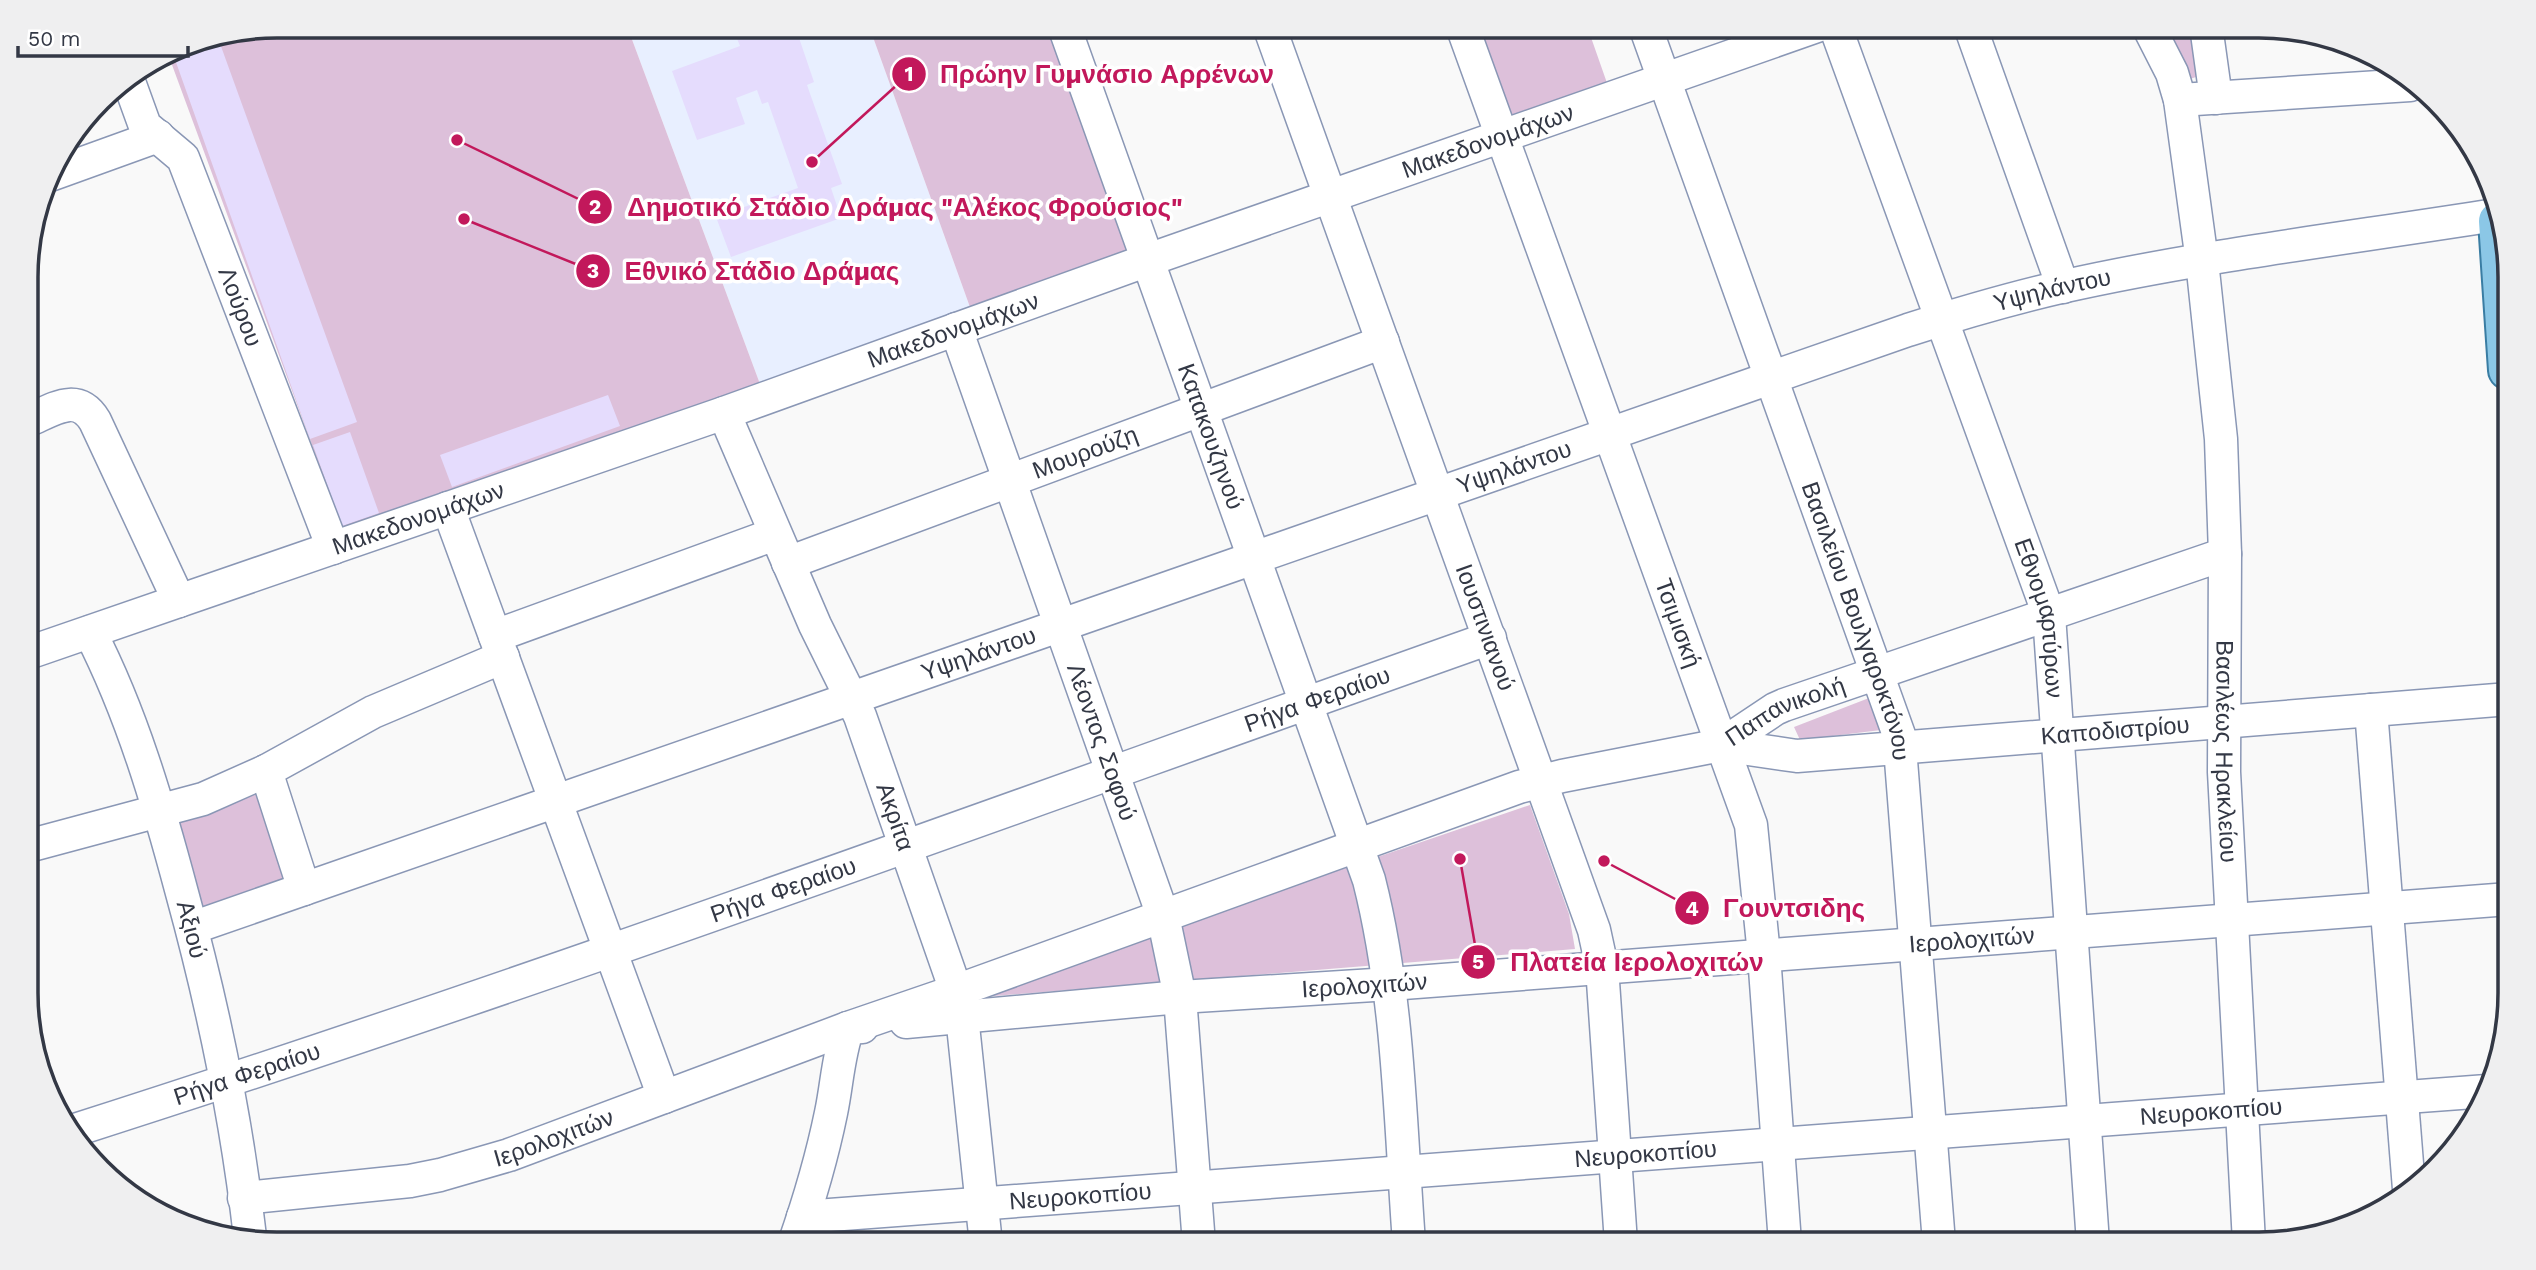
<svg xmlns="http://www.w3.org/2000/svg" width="2536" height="1270" font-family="'Work Sans',sans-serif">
<rect width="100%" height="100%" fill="#f9f9f9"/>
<path fill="#e8efff" d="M627,26H869L971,310L760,384Z"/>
<path fill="#ddc0da" d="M277,26H627L760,384L343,529L168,54L181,45Z
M869,26H1049L1129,252L971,310Z
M1478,26H1587L1607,83L1511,117Z
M2156,26H2194L2200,74L2196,77L2187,80Z
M1869,698L1881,730L1800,740L1794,727Z
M262,782L294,880L199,913L174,820Z
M1530,805L1569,914L1575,949L994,996L991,989Z"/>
<path fill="#e5dcfd" d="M740,26H795L814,82L807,85L842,184L831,188L841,218L731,257L716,217L798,188L768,102L762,104L757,90L736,98L745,124L697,140L672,71L740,46L736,36L743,33Z
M218,38L357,422L310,439L172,51L181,45Z
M608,395L620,426L452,487L440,455Z
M350,432L379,513L342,526L313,445Z"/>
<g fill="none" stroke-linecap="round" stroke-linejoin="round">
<defs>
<g id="minor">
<path id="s1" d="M1064,26L1369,880C1399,998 1400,1122 1409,1243"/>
<path id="s2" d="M1269,26L1594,930L1602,967L1621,1243"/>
<path id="s3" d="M1462,26L1751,825L1764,955L1785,1243"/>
<path id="s4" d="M1645,26L1899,735L1939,1243"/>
<path id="s5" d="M1835,26L2049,615L2093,1243"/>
<path d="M1970,26L2063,287"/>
<path id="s6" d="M2148,26L2172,73L2180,100L2202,261L2221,439L2225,554L2224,772L2249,1243"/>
<path d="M2206,26L2216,98"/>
<path id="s7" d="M128,79L145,126L183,158L333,548"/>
<path d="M2180,100L2410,85"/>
<path d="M50,175L158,136"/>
<path id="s8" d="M956,329L1163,916L1180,997L1199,1244"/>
<path id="s9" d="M724,413L815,625L860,716L956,991L962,1016L986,1244"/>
<path d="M27,421C53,410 77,391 95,421L179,601"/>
<path d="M448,508L664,1097"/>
<path id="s10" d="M788,563L1383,342"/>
<path id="s11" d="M90,632C132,714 158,803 182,893C213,1006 237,1121 250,1237"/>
<path d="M495,636L775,534"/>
<path id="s12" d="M28,653L724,413L1148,260L1817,26"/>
<path d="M2371,710L2409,1189"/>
<path id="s13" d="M1721,745L1797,756L2509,699"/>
<path d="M266,771L304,889"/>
<path d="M28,846L203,799L266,771L373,712L503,657"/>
<path id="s14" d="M192,928L1908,330C1958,314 2009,299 2061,287C2204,255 2351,238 2495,215"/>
<path id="s15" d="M906,1022L1180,997L1390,984L2509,899"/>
<path id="s16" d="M72,1131C549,979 1018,805 1490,638"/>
<path id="s17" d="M244,1198L410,1181L440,1175L509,1155L848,1028L956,991L1519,787L1562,776L1721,745L1775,709L1784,705L2225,554"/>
<path id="s18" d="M803,1217L2487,1091"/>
<path d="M794,1244C809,1201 822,1157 831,1113C837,1085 838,1055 848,1028L862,1027"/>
</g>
<path id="major" d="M2498,221L2508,370"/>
</defs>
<use href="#minor" stroke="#8a97b5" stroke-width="35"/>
<use href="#major" stroke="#3a7da3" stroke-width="42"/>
<use href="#minor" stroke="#fff" stroke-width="32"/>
<use href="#major" stroke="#8bc7e6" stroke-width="38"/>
</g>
<g text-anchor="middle" stroke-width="7" stroke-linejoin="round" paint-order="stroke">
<g font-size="24" fill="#333845" stroke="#fff">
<text dy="8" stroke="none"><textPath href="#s12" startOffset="1547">Μακεδονομάχων</textPath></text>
<text dy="8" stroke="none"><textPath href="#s14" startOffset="1967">Υψηλάντου</textPath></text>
<text dy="8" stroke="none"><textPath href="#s7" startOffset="259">Λούρου</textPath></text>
<text dy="8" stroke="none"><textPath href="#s12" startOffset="980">Μακεδονομάχων</textPath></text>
<text dy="8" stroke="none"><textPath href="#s1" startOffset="436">Κατακουζηνού</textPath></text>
<text dy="8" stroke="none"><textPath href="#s10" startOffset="317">Μουρούζη</textPath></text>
<text dy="8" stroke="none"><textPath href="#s14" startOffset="1400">Υψηλάντου</textPath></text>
<text dy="8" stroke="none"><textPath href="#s12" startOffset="413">Μακεδονομάχων</textPath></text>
<text dy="8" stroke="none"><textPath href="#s5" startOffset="628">Εθνομαρτύρων</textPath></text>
<text dy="8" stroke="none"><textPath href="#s4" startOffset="632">Βασιλείου Βουλγαροκτόνου</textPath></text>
<text dy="8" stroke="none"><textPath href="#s3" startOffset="635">Τσιμισκή</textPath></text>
<text dy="8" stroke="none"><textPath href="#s2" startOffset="639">Ιουστινιανού</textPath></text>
<text dy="8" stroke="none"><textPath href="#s14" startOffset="833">Υψηλάντου</textPath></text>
<text dy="8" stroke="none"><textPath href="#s16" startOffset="1318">Ρήγα Φεραίου</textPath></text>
<text dy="8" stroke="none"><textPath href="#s17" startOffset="1624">Παπανικολή</textPath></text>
<text dy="8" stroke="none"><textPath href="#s13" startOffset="396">Καποδιστρίου</textPath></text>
<text dy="8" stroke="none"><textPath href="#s8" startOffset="438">Λέοντος Σοφού</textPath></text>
<text dy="8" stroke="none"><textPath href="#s6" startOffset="735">Βασιλέως Ηρακλείου</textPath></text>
<text dy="8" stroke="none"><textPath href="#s9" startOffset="439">Ακρίτα</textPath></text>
<text dy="8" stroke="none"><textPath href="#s16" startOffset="751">Ρήγα Φεραίου</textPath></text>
<text dy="8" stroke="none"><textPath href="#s11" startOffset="315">Αξιού</textPath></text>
<text dy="8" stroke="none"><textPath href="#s15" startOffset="1069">Ιερολοχιτών</textPath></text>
<text dy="8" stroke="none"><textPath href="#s15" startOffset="460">Ιερολοχιτών</textPath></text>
<text dy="8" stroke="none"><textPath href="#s16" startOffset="184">Ρήγα Φεραίου</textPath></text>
<text dy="8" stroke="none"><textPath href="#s18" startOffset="1412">Νευροκοπίου</textPath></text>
<text dy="8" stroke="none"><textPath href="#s17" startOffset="317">Ιερολοχιτών</textPath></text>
<text dy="8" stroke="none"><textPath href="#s18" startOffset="845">Νευροκοπίου</textPath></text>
<text dy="8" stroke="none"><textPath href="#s18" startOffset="278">Νευροκοπίου</textPath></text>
</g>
</g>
<path d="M0 0H2536V1270H0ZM277 38H2259A239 239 0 0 1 2498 277V993A239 239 0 0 1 2259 1232H277A239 239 0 0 1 38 993V277A239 239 0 0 1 277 38Z" fill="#efeff0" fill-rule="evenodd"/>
<path fill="none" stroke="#333845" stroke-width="3.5" d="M277 38H2259A239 239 0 0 1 2498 277V993A239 239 0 0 1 2259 1232H277A239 239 0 0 1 38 993V277A239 239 0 0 1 277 38Z"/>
<path fill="none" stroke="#c2185b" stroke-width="2.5" d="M812 162L909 74M457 140L595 207M464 219L593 271M1604 861L1692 908M1460 859L1478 962"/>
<g fill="#c2185b" stroke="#fff" stroke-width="2.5">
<circle cx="812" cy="162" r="7"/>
<circle cx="457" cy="140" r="7"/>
<circle cx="464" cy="219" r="7"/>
<circle cx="1604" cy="861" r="7"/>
<circle cx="1460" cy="859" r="7"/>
<circle cx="909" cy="74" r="18"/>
<circle cx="595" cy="207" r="18"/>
<circle cx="593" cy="271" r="18"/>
<circle cx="1692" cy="908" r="18"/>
<circle cx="1478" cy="962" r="18"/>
</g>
<g font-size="21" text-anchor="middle" font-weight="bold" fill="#fff">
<text x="909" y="81">1</text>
<text x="595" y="214">2</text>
<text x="593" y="278">3</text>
<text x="1692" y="916">4</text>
<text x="1478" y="969">5</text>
</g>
<g font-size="26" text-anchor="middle" font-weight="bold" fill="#c2185b" stroke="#fff" stroke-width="7" stroke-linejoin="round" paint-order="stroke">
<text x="1107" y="83">Πρώην Γυμνάσιο Αρρένων</text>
<text x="905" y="216">Δημοτικό Στάδιο Δράμας "Αλέκος Φρούσιος"</text>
<text x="762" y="280">Εθνικό Στάδιο Δράμας</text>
<text x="1794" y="917">Γουντσιδης</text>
<text x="1637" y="971">Πλατεία Ιερολοχιτών</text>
</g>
<path d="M18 46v10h170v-10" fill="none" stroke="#333845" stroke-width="3.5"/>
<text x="28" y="46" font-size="21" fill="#333845" stroke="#ffffff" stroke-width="5" paint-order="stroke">50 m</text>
</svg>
